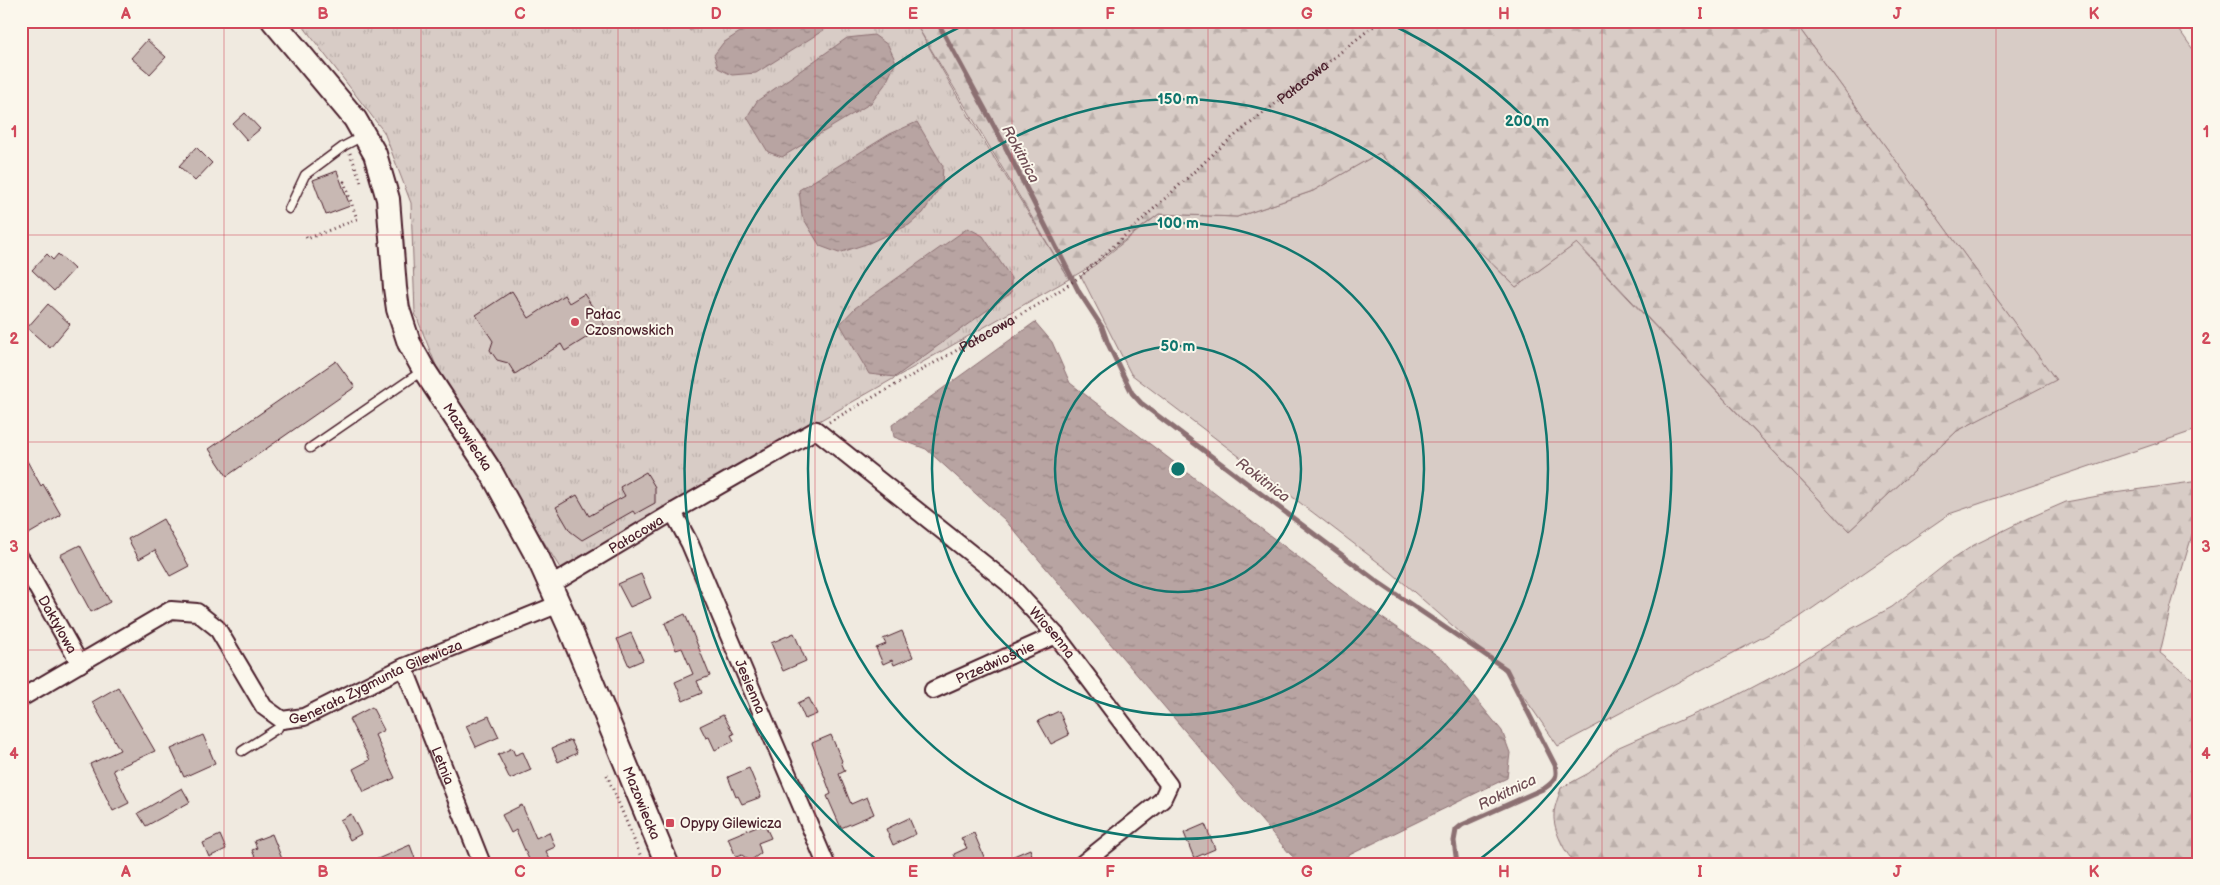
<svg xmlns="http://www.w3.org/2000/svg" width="2220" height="885" font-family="'Balsamiq Sans',sans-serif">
<defs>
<pattern id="forest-firs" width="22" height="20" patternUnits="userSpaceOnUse" patternTransform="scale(1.25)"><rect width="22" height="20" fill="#d8ccc6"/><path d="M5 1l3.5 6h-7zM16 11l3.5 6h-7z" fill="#bbafaa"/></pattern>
<pattern id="park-tufts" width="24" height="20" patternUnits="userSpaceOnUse" patternTransform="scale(1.25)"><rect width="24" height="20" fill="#d8ccc6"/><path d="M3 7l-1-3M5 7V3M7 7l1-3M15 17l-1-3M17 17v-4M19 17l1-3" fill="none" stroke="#bbafaa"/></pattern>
<pattern id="water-ripples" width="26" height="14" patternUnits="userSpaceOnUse" patternTransform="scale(1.25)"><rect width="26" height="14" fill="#b8a4a2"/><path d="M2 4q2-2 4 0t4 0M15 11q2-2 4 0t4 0" fill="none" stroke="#988584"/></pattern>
</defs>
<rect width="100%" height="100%" fill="#f0eae0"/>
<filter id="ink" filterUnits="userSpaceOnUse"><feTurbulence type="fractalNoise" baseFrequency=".02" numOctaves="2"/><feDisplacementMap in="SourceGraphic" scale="10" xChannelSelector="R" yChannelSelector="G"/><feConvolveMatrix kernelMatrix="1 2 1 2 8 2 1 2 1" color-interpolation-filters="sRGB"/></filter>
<g filter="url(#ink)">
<path fill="#d8ccc6" stroke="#917678" d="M1794,21H2173L2199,58V429L1949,514L1797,619L1558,746L1508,674L1391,572L1131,374L1081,276L1159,214L1237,217L1313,191L1379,153L1516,287L1576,243L1849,531L1957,431L2055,379Z"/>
<path fill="url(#forest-firs)" stroke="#917678" d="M914,21H1794L2056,380L1957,431L1849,531L1577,243L1516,287L1379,153L1313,191L1237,217L1159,214L1088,268L1069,279Z
M2199,481V512L2171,606L2160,653L2199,684V864H1577C1565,855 1553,829 1554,815C1554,806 1559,796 1561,788L1589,773L1619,747L1738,695L1797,664L1851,629L1892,607L1951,560L1974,545L2029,518L2066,502L2114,493Z"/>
<path fill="url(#park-tufts)" stroke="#917678" d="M310,21H685L690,31L707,21H914L971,120L1069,279L560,568L437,368L415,313L411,203L384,132L303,26Z"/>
<path fill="url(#water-ripples)" stroke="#8c6f72" d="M757,21H838L756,73L732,75L718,68L714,55L723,43Z
M874,35L888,45L896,62L886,83L871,103L782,157L768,152L747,117L757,101L847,38Z
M917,122L943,166L942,184L923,213L909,225L869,243L839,253L820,246L802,216L799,190L890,134Z
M968,228L983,236L1011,278V293L895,377L869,374L840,324L855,308Z
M1035,322L1052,342L1070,383L1344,592L1444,660L1502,731L1510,753L1507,778L1331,864H1301L1290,854L1005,520L926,449L894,437L892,425Z"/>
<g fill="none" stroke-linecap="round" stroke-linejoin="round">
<path stroke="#8c6f72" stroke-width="5" d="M937,21L1006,148L1079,292L1102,327L1108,344L1132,393L1141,403L1375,580L1506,669L1555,765C1558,777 1555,781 1545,788L1462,825L1456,830L1454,841L1457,864"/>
</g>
<path fill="#c8b8b3" stroke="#4a1f2b" d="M147,40L166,57L150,74L131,58Z
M245,113L260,129L247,140L233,124Z
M196,147L212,163L195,181L179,166Z
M337,171L350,206L326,215L313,180Z
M47,254L53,260L58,254L74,269L54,291L32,270Z
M512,291L529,318L564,295L569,303L584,294L605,326L565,351L561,344L515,374L508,363L497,360L490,350L493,341L476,315Z
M48,304L70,324L50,348L27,328Z
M336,361L355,387L227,476L209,449Z
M21,450L41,486L43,484L61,515L27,535L21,525Z
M646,472L655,487V503L635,514L633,511L582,540L570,531L556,507L577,495L589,516L625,496L620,487Z
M163,519L189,566L170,576L155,550L139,559L128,539Z
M80,545L110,602L91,612L60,555Z
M641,574L651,598L630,607L618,584Z
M685,614L710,676L697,681L702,693L683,701L675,682L693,674L682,648L676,650L665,623Z
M902,631L913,657L894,665L892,660L883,664L876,648L886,644L883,639Z
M631,633L643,660L629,666L617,639Z
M794,633L806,661L783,671L771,643Z
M118,687L155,751L113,770L129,803L113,811L90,764L120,750L92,702Z
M809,698L817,714L805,719L798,703Z
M372,707L384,730L375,735L395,778L364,792L353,769L370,760L349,719Z
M1059,711L1069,735L1051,744L1038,721Z
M723,715L734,734L731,735L734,741L715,750L709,737L706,738L700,726Z
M489,716L499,737L476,747L466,726Z
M203,735L215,763L184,777L171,749Z
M831,735L842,761L841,762L845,771L839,774L851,804L867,797L874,814L841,828L827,796L831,794L812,743Z
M571,740L577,753L558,762L552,748Z
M512,748L515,755L523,752L531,770L510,779L498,755Z
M749,768L761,797L742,804L738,796L736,797L728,777Z
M182,788L190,802L146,826L138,813Z
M522,805L536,838L549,832L555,847L546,851L552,864H531L516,830L511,833L502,815Z
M351,814L361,834L350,840L340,820Z
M909,818L916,834L893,845L886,829Z
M764,823L771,838L758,843L761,853L750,861L742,855L736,857L728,838Z
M1205,824L1215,849L1194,858L1184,833Z
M974,833L987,864H958L954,854L967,848L961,838Z
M272,834L284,864H258L252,850L257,848L254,841Z
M220,835L226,849L209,857L203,843Z
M410,845L416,861L409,864H366Z
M1030,849L1035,864H995Z"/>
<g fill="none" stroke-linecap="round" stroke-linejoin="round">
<defs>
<path id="lane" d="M289,209L305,175L344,146L363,136
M310,448L422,371
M242,751L278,728L282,720"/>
<g id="street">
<path id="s2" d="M673,512L690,544L826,864"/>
<path id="s3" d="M21,559L80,664"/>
<path id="s4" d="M551,585L673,512L816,430L1008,583L1056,635L1169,785L1162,800L1082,864"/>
<path id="s5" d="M404,667L482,864"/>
<path id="s6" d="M933,690L1056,635"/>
<path id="s7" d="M21,698L171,610L197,612L217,628L264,707L282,720L304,717L404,667L559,604"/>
</g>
<g id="secondary">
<path id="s8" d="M273,21L355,119L375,154L388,199L395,288L398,309L409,343L424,370L491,472L539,560L571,631L667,864"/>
</g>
</defs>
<use href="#lane" stroke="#4a1f2b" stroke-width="11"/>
<use href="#street" stroke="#4a1f2b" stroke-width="20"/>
<use href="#secondary" stroke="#4a1f2b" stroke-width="26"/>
<g stroke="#4a1f2b" stroke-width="3" stroke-dasharray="1 4" stroke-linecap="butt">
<path d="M350,153L361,182"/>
<path d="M306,237L307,239L357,219L344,182L341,184"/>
<path id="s1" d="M829,422L1041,303L1081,276L1223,145L1380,21"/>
<path d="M607,775L644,864"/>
</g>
<use href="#lane" stroke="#fbf7ec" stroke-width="8"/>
<use href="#street" stroke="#fbf7ec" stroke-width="16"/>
<use href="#secondary" stroke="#fbf7ec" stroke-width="22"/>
</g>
</g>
<path fill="none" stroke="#d1495b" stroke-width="1" stroke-opacity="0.55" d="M224,21V864M421,21V864M618,21V864M815,21V864M1012,21V864M1208,21V864M1405,21V864M1602,21V864M1799,21V864M1996,21V864M21,235H2199M21,442H2199M21,650H2199"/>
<g fill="none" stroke="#0f766e" stroke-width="2.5">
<circle cx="1178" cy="469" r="123"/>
<circle cx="1178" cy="469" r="246"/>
<circle cx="1178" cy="469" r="370"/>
<path d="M881 863A493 493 0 0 1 970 22M1386 22A493 493 0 0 1 1475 863"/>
</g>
<g fill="#d1495b" stroke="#fbf7ec" stroke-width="2">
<circle cx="575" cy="322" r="5"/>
<rect x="665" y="818" width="10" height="10" rx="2.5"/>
</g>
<g text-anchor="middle" stroke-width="4" stroke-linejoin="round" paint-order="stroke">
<g font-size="14" fill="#4a1f2b" stroke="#fbf7ec">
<text dy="5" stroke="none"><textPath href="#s1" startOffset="586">Pałacowa</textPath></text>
<text dy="5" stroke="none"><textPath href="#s1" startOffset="181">Pałacowa</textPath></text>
<text dy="5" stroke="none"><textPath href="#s8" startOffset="472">Mazowiecka</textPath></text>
<text dy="5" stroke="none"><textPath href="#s4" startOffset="99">Pałacowa</textPath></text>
<text dy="5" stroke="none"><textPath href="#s3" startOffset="75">Daktylowa</textPath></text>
<text dy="5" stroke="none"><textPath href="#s4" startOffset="619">Wiosenna</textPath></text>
<text dy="5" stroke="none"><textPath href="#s6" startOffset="68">Przedwiośnie</textPath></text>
<text dy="5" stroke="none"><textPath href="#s7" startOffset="441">Generała Zygmunta Gilewicza</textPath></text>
<text dy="5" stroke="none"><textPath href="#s2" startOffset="191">Jesienna</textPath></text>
<text dy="5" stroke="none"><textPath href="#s5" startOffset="106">Letnia</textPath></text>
<text dy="5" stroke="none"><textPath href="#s8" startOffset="878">Mazowiecka</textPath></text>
</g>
<g font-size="14" fill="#4a1f2b" stroke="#fbf7ec" text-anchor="start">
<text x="585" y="319">Pałac<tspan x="585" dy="16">Czosnowskich</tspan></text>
<text x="680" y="828">Opypy Gilewicza</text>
</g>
<g font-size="15" font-style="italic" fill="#704e55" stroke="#fbf7ec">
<text transform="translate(1021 154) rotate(62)" y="5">Rokitnica</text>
<text transform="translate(1263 480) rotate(37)" y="5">Rokitnica</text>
<text transform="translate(1507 792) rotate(-26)" y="5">Rokitnica</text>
</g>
</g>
<circle cx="1178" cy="469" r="8" fill="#0f766e" stroke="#fbf7ec" stroke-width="2.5"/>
<g font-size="15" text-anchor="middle" font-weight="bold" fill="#0f766e" stroke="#fbf7ec" stroke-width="4" stroke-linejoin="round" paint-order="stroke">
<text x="1178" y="104">150 m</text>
<text x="1527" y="126">200 m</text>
<text x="1178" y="228">100 m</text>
<text x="1178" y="351">50 m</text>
</g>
<rect width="2220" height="885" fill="none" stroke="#fbf7ec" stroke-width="55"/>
<rect x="28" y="28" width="2164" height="830" fill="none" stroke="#d1495b" stroke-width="2"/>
<g font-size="16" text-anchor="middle" font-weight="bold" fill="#d1495b">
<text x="126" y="19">A</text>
<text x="323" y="19">B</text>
<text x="520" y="19">C</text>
<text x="716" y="19">D</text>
<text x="913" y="19">E</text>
<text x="1110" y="19">F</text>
<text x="1307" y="19">G</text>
<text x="1504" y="19">H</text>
<text x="1700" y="19">I</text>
<text x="1897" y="19">J</text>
<text x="2094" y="19">K</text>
<text x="14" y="137">1</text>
<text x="2206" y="137">1</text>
<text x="14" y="344">2</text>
<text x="2206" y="344">2</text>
<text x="14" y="552">3</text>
<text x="2206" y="552">3</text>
<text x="14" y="759">4</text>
<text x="2206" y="759">4</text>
<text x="126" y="877">A</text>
<text x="323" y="877">B</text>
<text x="520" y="877">C</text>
<text x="716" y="877">D</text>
<text x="913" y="877">E</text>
<text x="1110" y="877">F</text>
<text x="1307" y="877">G</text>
<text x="1504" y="877">H</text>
<text x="1700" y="877">I</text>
<text x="1897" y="877">J</text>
<text x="2094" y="877">K</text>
</g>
</svg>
